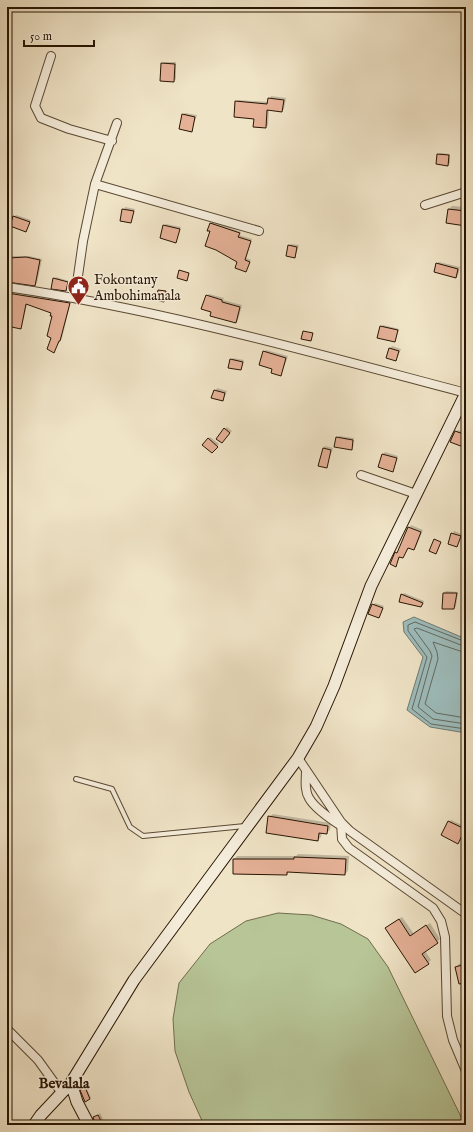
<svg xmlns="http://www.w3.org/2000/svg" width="473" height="1132" font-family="'IM FELL English',serif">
<rect width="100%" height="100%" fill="#f0e4c7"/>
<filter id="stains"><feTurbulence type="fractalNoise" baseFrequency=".005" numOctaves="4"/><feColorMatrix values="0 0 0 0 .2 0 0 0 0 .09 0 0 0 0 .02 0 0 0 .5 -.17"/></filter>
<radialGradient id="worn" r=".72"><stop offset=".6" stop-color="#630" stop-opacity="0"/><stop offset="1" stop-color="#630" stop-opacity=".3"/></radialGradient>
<path fill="#b7c597" stroke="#706d4c" d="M278,913L311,915L341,924L368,939L388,967L465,1125H204L189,1092L175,1051L173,1019L179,983L210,944L246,921Z"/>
<path fill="#9dbdbd" stroke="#6e7a72" d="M414,617L466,639V733L430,727L407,710L423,657L404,632L403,622Z"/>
<path fill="#0003" d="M164,62H176V79L174,81L162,64Z
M271,96L286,98L284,109L282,111L269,109L268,125L266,127L236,102L238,100L268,102Z
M185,113L197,115L191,131L183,115Z
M440,153L450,154V163L448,165L438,155Z
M452,206L466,207V228H461V224L448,222L449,209Z
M125,207L135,209L130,222L121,220Z
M16,215L31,220L26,230L14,217Z
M212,221L241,232L239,235L252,239L246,258L251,260L246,271L208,230Z
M166,224L181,227L176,242L164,226Z
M291,244L299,245L295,257L289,246Z
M11,256H29L42,259L37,283L35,285L7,281V269Z
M439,262L460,267L458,275L456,277L437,264Z
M56,277L69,281L66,290L54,279Z
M7,290L71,301L62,338L54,351L52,312L27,304L22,326L20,328L12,326L7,335Z
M209,294L224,298L223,300L242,305L238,320L236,322L213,312L207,296Z
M383,325L399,329L395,341L381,327Z
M392,346L401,349L396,360L390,348Z
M266,350L288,356L281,375L273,368L264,352Z
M233,358L244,360L241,369L231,360Z
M217,388L227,391L223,400L213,397Z
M227,427L232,431L224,440L217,438Z
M458,430L466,433V447L456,432Z
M339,436L354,438L353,447L351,449L337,438Z
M210,437L219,444L212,452L204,445Z
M325,446L333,448L326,467L323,448Z
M385,452L398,456L393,471L383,454Z
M411,525L423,530L416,547L414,549L409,547L403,557L400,556L396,565V553L399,551Z
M454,531L462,534L457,546L449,543Z
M446,591L458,592L456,606L454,608L444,593Z
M404,593L424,601L423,604L421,606L402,595Z
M375,603L384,606L379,617L373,605Z
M273,814L331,823L330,830L326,833L322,832L321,837L318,840L269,817Z
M451,820L466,827L458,842L449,822Z
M298,854L349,856L348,871L345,874L289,871L287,874L234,873V859L237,856H296Z
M402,917L414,934L430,923L440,939L425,951L431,960L428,963L389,925Z
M466,962V981L456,967L459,964Z
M86,1087L91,1098L85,1100L82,1089Z
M100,1113L106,1125H97L94,1117Z"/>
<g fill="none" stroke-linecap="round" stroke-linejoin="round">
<path stroke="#626960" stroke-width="1" d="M466,642L415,622L408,625V631L427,657L412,709L431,724L466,729
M466,647L417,628L414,629L430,651L432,656L418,707L433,719L466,724
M466,653L433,642L437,652L438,659L425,704L436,713L466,718"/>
</g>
<path fill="#e5b197" stroke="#281502" d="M161,63L175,64L174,82L160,81Z
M268,98L284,100L282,112L267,110L266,128L253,127L254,119L234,117L235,101L267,104Z
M182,114L195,117L192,132L179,129Z
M437,154L449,155L448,166L436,164Z
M122,209L134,211L131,223L120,221Z
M448,209L466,211V226L446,223Z
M13,216L30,222L26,232L10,226Z
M210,223L240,233L238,237L251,241L245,260L250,262L246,272L235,268L237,262L216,250L205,246L210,231H207Z
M163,225L180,229L176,243L160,238Z
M288,245L297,247L295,258L286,256Z
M26,257L40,260L35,286L7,282L8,258Z
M436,263L458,269L456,278L434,272Z
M179,270L189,273L187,281L177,278Z
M53,278L68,282L66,291L51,289Z
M158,290L166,291L164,302L156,300Z
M7,293L70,303L60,341H59L54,353L47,349L51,338L47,336L52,316H50L51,313L26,304L21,329L7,326Z
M206,295L222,300V302L240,307L236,323L210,316L211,312L201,309Z
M380,326L398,330L395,342L377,338Z
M303,331L313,333L311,341L301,339Z
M389,348L399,351L396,361L386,358Z
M263,351L286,358L281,376L271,373L272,369L259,365Z
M230,359L243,362L241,370L228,368Z
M214,390L225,393L223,401L211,398Z
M224,428L230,433L222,443L216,439Z
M455,431L466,435V448L450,442Z
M336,437L353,440L352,450L334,447Z
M208,438L218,447L212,453L202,445Z
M323,448L331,450L327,468L318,466Z
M382,454L397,458L393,472L378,467Z
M408,527L421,532L414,550L408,548L403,558L399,557L396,567L390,564L395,552L397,553Z
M451,533L461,536L457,547L448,544Z
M434,539L441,542L436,554L429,551Z
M443,593H457L454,609H442Z
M401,594L423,603L421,607L399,602Z
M372,604L383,608L379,618L368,614Z
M268,816L328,826L327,834L319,833L318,841L266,833Z
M448,821L465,829L458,844L441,835Z
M294,857L346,859L345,875L287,872V875L233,874V859H294Z
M399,919L410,936L426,925L438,943L422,954L429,964L415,973L385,928Z
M466,964V983L459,984L455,967Z
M85,1087L90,1099L85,1102L80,1090Z
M98,1115L103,1125H96L93,1117Z"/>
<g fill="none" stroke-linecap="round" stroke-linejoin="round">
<defs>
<path id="lane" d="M76,779L112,789L130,827L143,836L245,826"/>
<path id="street" d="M51,56L35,106L41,118L69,129L112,141
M95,184L259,231
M425,205L466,192
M7,287C163,310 314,353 466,393
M75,297L83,241L95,184L117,123
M361,475L416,494
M298,758L341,822L350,831L466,914
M306,770C306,779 304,790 309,798C315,809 332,820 343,827
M341,822L342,839L349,848L433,908L441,921L445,937L447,1016L453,1040L466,1071
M7,1029L38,1060L61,1092"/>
<path id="secondary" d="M71,1083L77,1102L89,1125
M34,1125L41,1115L71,1083L134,980L298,758L316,727L334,686L371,586L466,393"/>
</defs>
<use href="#lane" stroke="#5a4933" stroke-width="6"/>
<use href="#street" stroke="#5a4933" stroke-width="10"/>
<use href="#secondary" stroke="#281502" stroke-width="13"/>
<use href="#lane" stroke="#f5eddb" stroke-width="4"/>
<use href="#street" stroke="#f5eddb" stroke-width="8"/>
<use href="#secondary" stroke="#f5eddb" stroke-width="11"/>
</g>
<defs>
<symbol id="civic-pin" viewBox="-11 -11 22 30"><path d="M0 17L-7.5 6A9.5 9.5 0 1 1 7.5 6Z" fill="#8f2418" stroke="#f5eddb"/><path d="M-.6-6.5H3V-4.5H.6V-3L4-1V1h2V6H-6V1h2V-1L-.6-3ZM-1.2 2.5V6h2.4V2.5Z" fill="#fff"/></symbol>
</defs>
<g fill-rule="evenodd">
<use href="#civic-pin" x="66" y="274" width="25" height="34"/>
</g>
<g text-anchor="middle" stroke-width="3" stroke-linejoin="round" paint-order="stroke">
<g font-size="14" fill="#281502" stroke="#f5eddb" text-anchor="start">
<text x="94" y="284">Fokontany<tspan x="94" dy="16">Ambohimanala</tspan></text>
</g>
<g font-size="15" font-weight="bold" fill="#281502" stroke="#f5eddb">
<text x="64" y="1088">Bevalala</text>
</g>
</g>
<rect width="473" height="1132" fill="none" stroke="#f0e4c7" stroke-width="24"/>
<rect x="8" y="8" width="457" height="1116" fill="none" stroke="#281502" stroke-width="2"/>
<rect x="12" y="12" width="449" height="1108" fill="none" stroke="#281502"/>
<path d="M24 40v6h70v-6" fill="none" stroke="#281502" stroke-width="2"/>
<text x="30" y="40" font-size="12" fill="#281502" stroke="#f5eddb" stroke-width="3" paint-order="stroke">50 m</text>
<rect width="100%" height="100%" filter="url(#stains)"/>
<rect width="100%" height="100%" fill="url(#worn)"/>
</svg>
